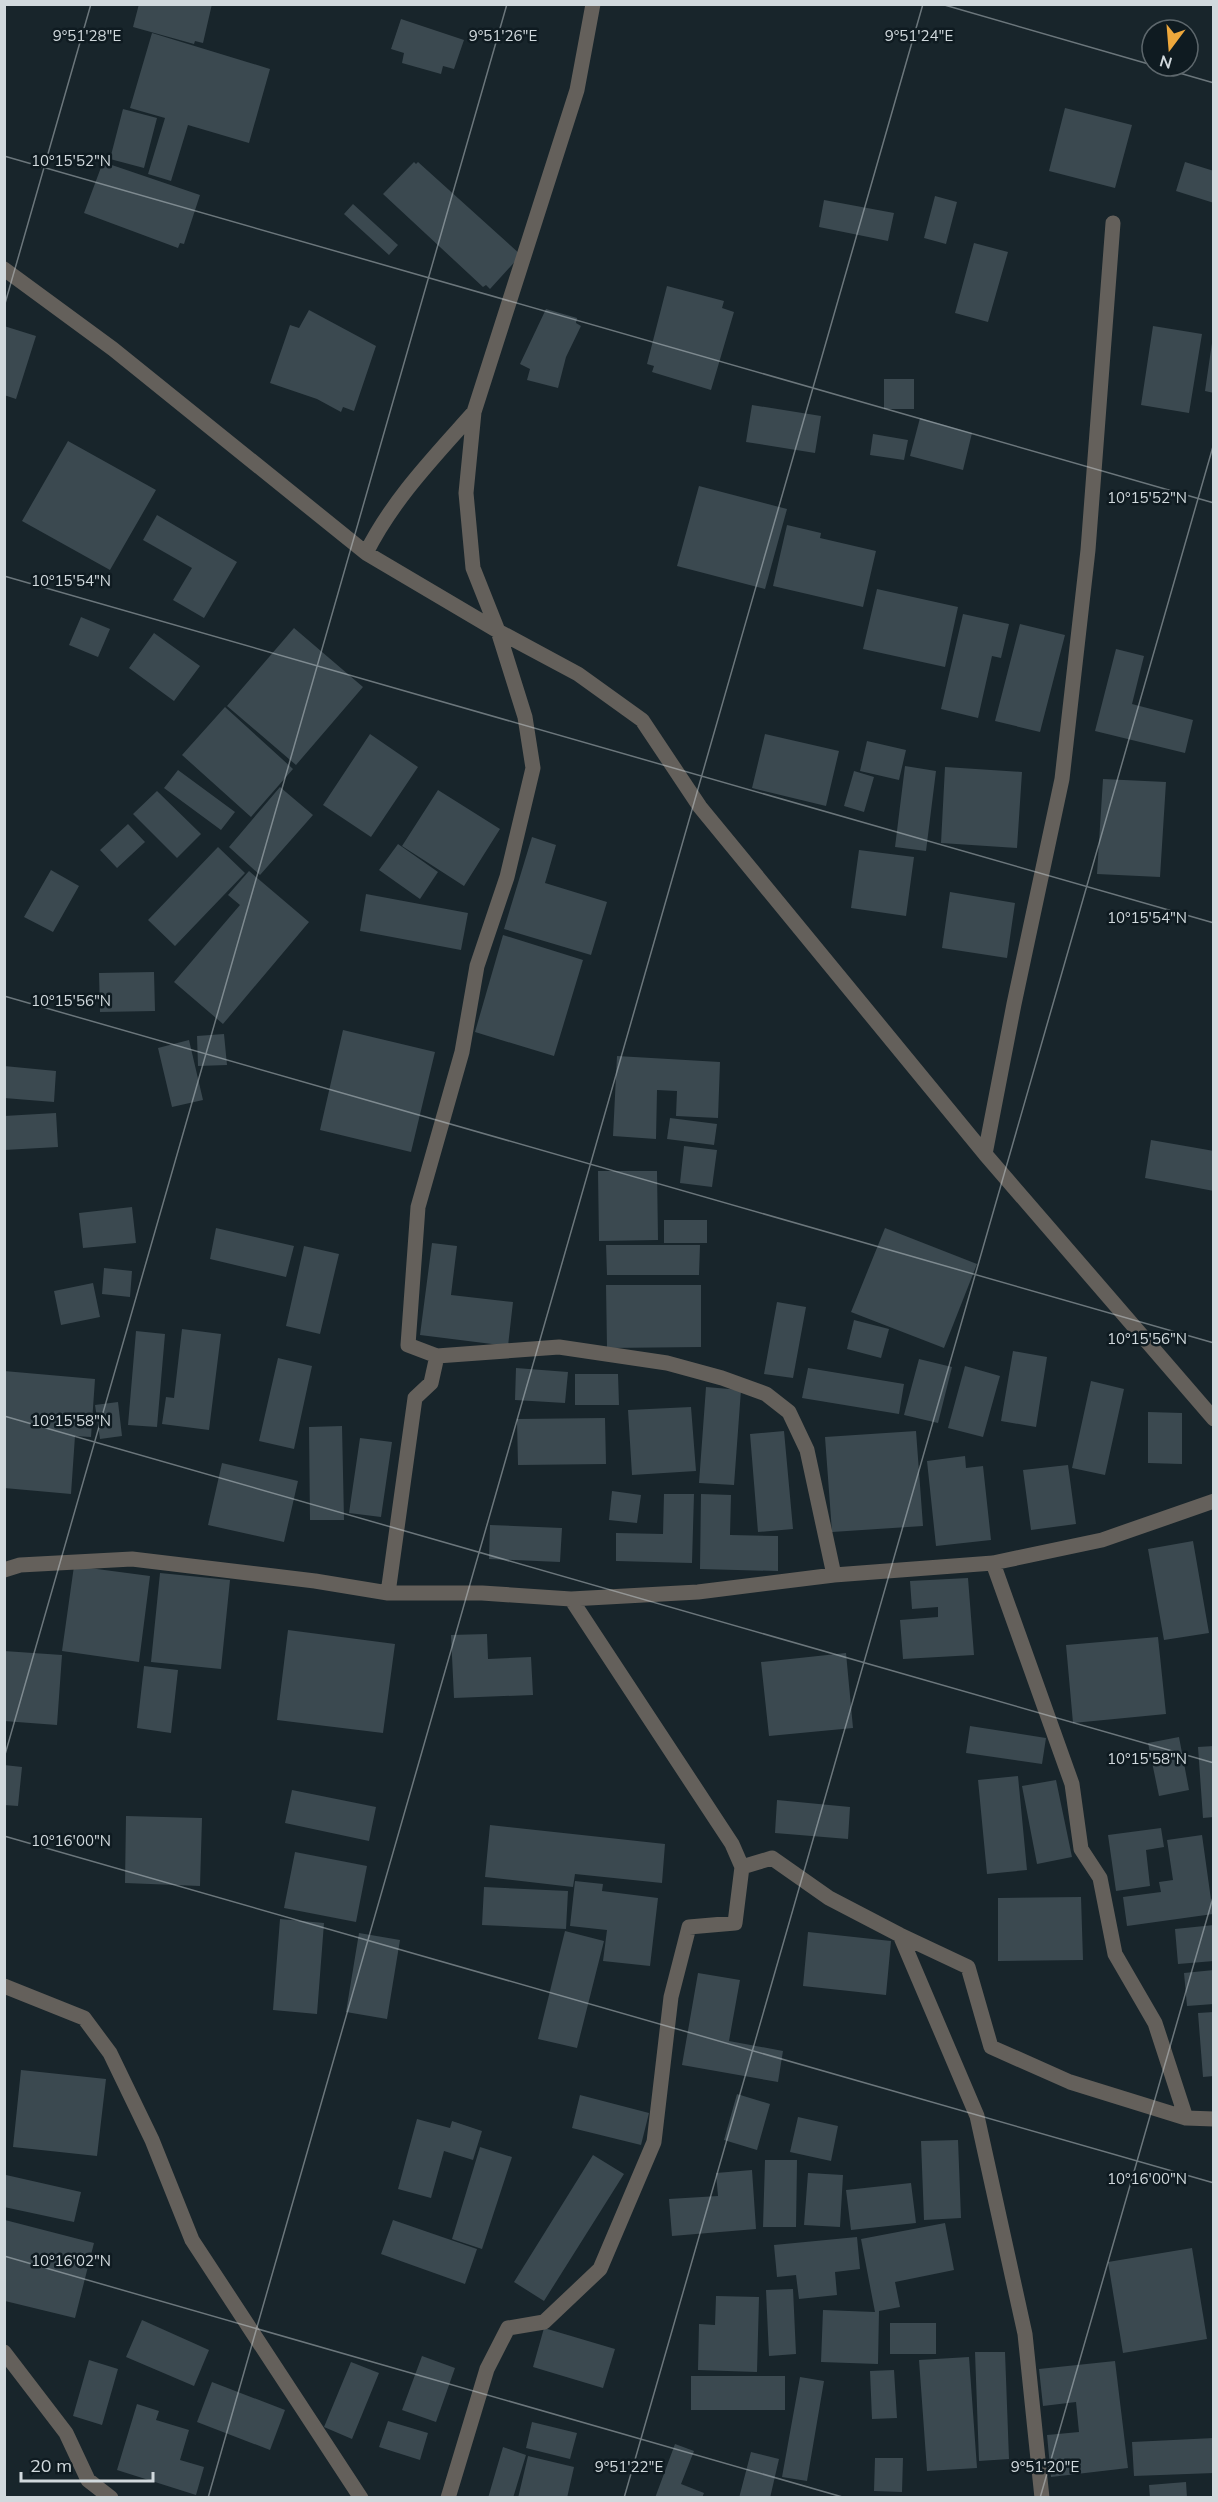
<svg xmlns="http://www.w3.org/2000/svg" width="1218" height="2502" font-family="Mulish,sans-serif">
<rect width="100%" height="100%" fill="#18252b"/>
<path fill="#3b4950" d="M139,4H212L203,43L195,41L194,44L133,27Z
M401,19L464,40L454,69L443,66L441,74L402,63L404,53L391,49Z
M152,33L270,69L249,143L188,125L171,181L148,174L165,118L130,108Z
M1065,108L1132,125L1115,188L1049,171Z
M123,109L157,118L144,168L110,159Z
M103,162L200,195L184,244L180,243L178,248L84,213Z
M414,162L416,164L418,162L521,255L490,289L486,285L483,287L383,194Z
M1185,162L1214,171V203L1176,191Z
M935,196L957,202L946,244L924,238Z
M824,200L894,213L888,241L819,227Z
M353,204L398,245L389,255L344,214Z
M974,243L1008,252L988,322L955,313Z
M667,286L724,301L722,308L734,312L711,390L652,372L654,366L647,364Z
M546,309L577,318L576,323L581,326L566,357L558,388L527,380L530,369L520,364Z
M309,310L376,346L354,411L343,407L341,412L317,399L270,383L290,325L299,328Z
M4,326L36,336L16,399L4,395Z
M1153,326L1202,334L1189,413L1141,405Z
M1212,343H1214V393L1205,391Z
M884,379H914V409H884Z
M752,405L821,416L815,453L746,442Z
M920,418L972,433L963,470L910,456Z
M873,434L908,440L904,460L870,455Z
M68,441L156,490L110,570L22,521Z
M699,486L787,509L765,589L677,566Z
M157,515L237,562L204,618L173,600L192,568L143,540Z
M787,525L821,533L820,538L876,551L863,607L773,586Z
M877,589L958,607L945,667L863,649Z
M963,614L1009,624L1001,658L992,656L978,718L941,709Z
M81,617L110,629L98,657L69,645Z
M1020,624L1065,635L1040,732L995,721Z
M294,628L363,687L296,765L227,706Z
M154,633L200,666L174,701L129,668Z
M1116,649L1144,656L1132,704L1193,720L1185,753L1095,731Z
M225,707L293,769L251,817L182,755Z
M370,734L418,767L371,837L323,805Z
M765,734L839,751L826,806L752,788Z
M867,741L906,750L899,780L860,771Z
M905,766L936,771L926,851L895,847Z
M945,767L1022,772L1017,848L941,843Z
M178,770L235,812L221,830L164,788Z
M854,771L874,777L864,812L844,806Z
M1103,779L1166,782L1160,877L1097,874Z
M280,787L313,815L260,875L229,847Z
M438,790L500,829L464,886L402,846Z
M157,791L201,834L177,858L133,814Z
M128,824L145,842L117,868L100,850Z
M532,837L556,845L545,883L607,902L591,955L504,929Z
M398,844L438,872L420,899L379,870Z
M218,847L245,873L175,946L148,920Z
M859,850L914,857L906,916L851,908Z
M51,870L79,886L53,932L24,917Z
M249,871L309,922L223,1024L174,982L240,905L228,895Z
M950,892L1015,903L1007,958L942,948Z
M366,894L468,913L461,950L360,931Z
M503,935L583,960L554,1056L475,1032Z
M154,972L155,1011L100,1012L99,973Z
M343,1030L435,1052L411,1152L320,1130Z
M224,1034L227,1065L198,1066L197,1036Z
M189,1040L203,1100L172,1107L158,1048Z
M617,1056L720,1062L718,1118L676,1116L677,1091L657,1090L656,1139L613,1136Z
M4,1066L56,1071L54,1102L4,1098Z
M56,1113L58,1147L4,1150V1116Z
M670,1118L717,1124L714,1145L667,1139Z
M1151,1140L1214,1151V1191L1145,1178Z
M684,1146L717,1150L712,1187L680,1183Z
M598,1171H657L658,1240L599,1241Z
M132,1207L136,1243L83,1248L79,1213Z
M664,1220H707V1243H664Z
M216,1228L294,1246L286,1277L210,1259Z
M885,1228L977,1264L944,1348L851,1312Z
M432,1243L457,1246L451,1295L513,1302L508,1346L420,1335Z
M606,1245H700L699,1275H607Z
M304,1246L339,1254L320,1334L286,1326Z
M104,1268L132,1271L130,1297L102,1294Z
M93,1283L100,1317L61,1325L54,1291Z
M606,1285H701V1347L607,1348Z
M777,1302L806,1307L793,1378L764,1374Z
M854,1320L889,1329L881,1358L847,1349Z
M182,1329L221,1334L209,1430L162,1424L166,1397L174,1398Z
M136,1331L165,1334L157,1427L128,1425Z
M1013,1351L1047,1357L1036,1427L1001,1421Z
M278,1358L312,1366L294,1449L259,1441Z
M919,1359L952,1367L938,1423L904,1415Z
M965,1366L1000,1376L983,1437L948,1428Z
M516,1368L568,1372L565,1403L515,1400Z
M808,1368L904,1384L899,1414L802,1398Z
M4,1371L95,1379L91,1437L75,1436L71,1494L4,1488Z
M575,1374H618L619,1405H575Z
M1091,1381L1124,1389L1105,1475L1072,1468Z
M706,1387L741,1390L734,1485L699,1483Z
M118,1402L122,1436L100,1439L95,1405Z
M691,1407L696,1471L632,1475L628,1410Z
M1148,1412L1182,1413V1464L1148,1463Z
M605,1418L606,1464L518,1465L517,1419Z
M342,1426L344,1520H310L309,1427Z
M784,1431L793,1529L758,1532L750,1434Z
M916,1431L923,1526L832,1532L825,1437Z
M360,1438L392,1442L381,1517L349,1513Z
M965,1456L966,1468L983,1466L991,1540L936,1546L927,1461Z
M222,1463L298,1481L284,1542L208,1525Z
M1068,1465L1076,1524L1031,1530L1023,1470Z
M612,1491L641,1495L637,1523L609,1520Z
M664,1494H694L692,1563L616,1561V1533L663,1534Z
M701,1494L731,1495L730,1535L778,1536V1571L700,1569Z
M490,1525L562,1528L560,1562L489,1559Z
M1193,1541L1209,1633L1164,1640L1148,1549Z
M74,1566L150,1576L139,1662L62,1651Z
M160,1573L230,1580L221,1669L151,1662Z
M968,1578L974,1655L903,1659L900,1620L938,1617V1607L912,1609L910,1581Z
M288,1630L395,1644L383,1733L277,1720Z
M487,1634L488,1659L531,1657L533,1695L454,1698L451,1635Z
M1158,1637L1166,1714L1073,1723L1066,1645Z
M4,1651L62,1655L57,1725L4,1721Z
M846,1653L853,1728L769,1736L761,1662Z
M144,1666L178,1670L171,1733L137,1728Z
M970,1726L1046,1738L1042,1764L966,1753Z
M1179,1737L1189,1790L1159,1796L1148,1743Z
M1214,1746V1817L1203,1818L1198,1747Z
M4,1765L22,1767L18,1806L4,1805Z
M1018,1776L1027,1870L987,1874L978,1780Z
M1056,1780L1072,1857L1037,1864L1022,1786Z
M292,1790L376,1807L369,1841L285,1823Z
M777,1800L850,1807L848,1839L775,1833Z
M126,1816L202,1818L200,1886L125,1883Z
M490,1825L665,1844L662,1883L575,1874L573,1887L485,1877Z
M1161,1828L1164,1847L1146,1850L1150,1886L1116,1891L1108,1835Z
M1202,1835L1213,1914L1127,1926L1123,1897L1161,1892L1159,1882L1173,1880L1167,1840Z
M295,1852L367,1866L356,1922L284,1908Z
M575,1881L603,1884L602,1891L658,1898L650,1966L603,1961L607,1930L570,1926Z
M484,1887L568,1891L566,1929L482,1925Z
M1081,1897L1083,1960L998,1961V1898Z
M280,1919L324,1923L317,2014L273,2010Z
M1214,1925V1961L1178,1964L1175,1929Z
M565,1931L604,1941L577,2048L538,2039Z
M808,1932L891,1941L886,1995L803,1986Z
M359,1933L400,1940L387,2019L346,2012Z
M1214,1970V2004L1187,2006L1184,1973Z
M698,1973L740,1980L729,2041L783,2051L778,2082L682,2065Z
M1214,2012V2076L1203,2077L1198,2013Z
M21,2070L106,2079L97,2156L13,2147Z
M737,2094L770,2104L757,2150L724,2140Z
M580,2095L649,2113L641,2145L572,2128Z
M798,2117L838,2126L831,2161L790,2152Z
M417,2119L450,2128L452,2121L482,2131L473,2160L444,2151L431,2198L398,2189Z
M958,2140L961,2218L924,2220L921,2141Z
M480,2147L512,2157L482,2249L452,2239Z
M593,2155L624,2174L544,2301L514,2282Z
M765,2160H797L796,2227H763Z
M752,2170L756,2229L672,2236L669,2199L718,2196L716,2173Z
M808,2173L843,2175L840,2227L804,2225Z
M6,2175L81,2192L74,2222L4,2207Z
M911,2183L916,2223L851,2230L846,2190Z
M5,2220L94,2243L75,2318L5,2301Z
M393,2220L477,2249L465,2284L381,2254Z
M945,2223L954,2270L895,2282L900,2307L879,2311L878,2364L821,2362L823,2310L875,2312L861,2239Z
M857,2237L860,2269L835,2272L837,2295L799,2299L796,2275L777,2277L774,2245Z
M1192,2248L1207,2339L1123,2353L1108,2262Z
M793,2289L796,2354L769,2356L766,2290Z
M716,2296L759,2297L757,2372L698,2370L699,2324L715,2325Z
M142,2320L209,2350L194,2386L126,2357Z
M890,2323H936V2354H890Z
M544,2328L615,2349L603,2388L533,2367Z
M975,2352H1005L1009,2459L979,2461Z
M422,2356L455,2368L436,2422L402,2410Z
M969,2357L977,2468L927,2471L919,2360Z
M89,2360L118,2369L102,2425L73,2416Z
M1115,2361L1128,2468L1051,2477L1047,2435L1079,2432L1076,2402L1043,2406L1039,2369Z
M351,2362L379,2373L352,2439L324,2427Z
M894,2370L897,2418L872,2419L870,2371Z
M691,2376H785V2410H691Z
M800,2377L824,2381L807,2481L782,2477Z
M212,2382L285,2410L270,2450L197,2422Z
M137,2404L159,2411L156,2420L189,2430L180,2460L204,2467L196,2495L117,2470Z
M388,2421L428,2433L420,2460L379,2447Z
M532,2422L577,2433L570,2459L526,2448Z
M1214,2438V2473L1134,2476L1132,2442Z
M675,2444L694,2451L681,2484L704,2493L702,2498H655Z
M503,2447L526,2455L513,2498H488Z
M751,2452L779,2459L770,2498H739Z
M528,2456L574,2467L567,2498H518Z
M875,2458H903L902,2492L874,2491Z
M1186,2482L1187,2498H1150L1149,2485Z"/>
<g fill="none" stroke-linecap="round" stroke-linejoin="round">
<path stroke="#64605b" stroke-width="15" d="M593,4L577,90L474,412L466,493L473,568L498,631L525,717L533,768L507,877L477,966L462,1052L418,1207L408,1345L437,1356L559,1347L667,1363L722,1378L766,1394L789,1412L807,1450L834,1575
M4,269L113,349L366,553L498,631L578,674L642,720L700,807L985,1154L1214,1419
M366,553C393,499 434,457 474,412
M985,1154L1014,1004L1062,779L1088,550L1113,223
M993,1563L1072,1784L1081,1849L1100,1878L1115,1954L1155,2023L1186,2118
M4,1570L20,1565L132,1559L315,1581L388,1593H482L571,1599L698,1592L834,1575L993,1563L1102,1540L1214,1501
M388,1593L415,1398L431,1383L437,1356
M742,1867L772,1858L829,1898L900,1935L968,1967L991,2047L1070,2082L1186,2118L1214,2119
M900,1935L977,2116L1025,2334L1042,2498
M4,1986L84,2018L110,2053L152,2140L192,2240L361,2498
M4,2352L66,2433L88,2480L111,2498
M448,2498L487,2369L508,2328L544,2322L600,2269L654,2142L671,1997L689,1927L735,1923L742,1867L732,1844L571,1599"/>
</g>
<path fill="none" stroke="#d1d9dd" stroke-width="1.5" stroke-opacity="0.45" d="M941,4L1152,65M1155,66L1214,83M4,156L1214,503M4,307L91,4M4,576L1214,923M4,996L1214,1343M4,1416L1214,1763M4,1758L507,4M4,1836L1214,2183M4,2256L846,2498M208,2498L923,4M624,2498L1214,443M1040,2498L1214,1894"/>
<g font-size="15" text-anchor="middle" fill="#d1d9dd" stroke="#0f1b21" stroke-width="5" stroke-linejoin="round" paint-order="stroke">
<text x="87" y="41">9°51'28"E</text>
<text x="503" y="41">9°51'26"E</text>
<text x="919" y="41">9°51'24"E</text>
<text x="71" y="166">10°15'52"N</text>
<text x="1147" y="503">10°15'52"N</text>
<text x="71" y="586">10°15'54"N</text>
<text x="1147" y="923">10°15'54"N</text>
<text x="71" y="1006">10°15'56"N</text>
<text x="1147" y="1344">10°15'56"N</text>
<text x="71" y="1426">10°15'58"N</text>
<text x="1147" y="1764">10°15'58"N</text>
<text x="71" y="1846">10°16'00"N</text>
<text x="1147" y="2184">10°16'00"N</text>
<text x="71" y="2266">10°16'02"N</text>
<text x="629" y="2472">9°51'22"E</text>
<text x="1045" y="2472">9°51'20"E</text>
</g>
<rect width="1218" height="2502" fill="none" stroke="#d1d9dd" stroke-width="12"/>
<g transform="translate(1170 48) rotate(196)"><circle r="28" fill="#0f1b21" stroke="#5d676c" stroke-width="1.5"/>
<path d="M0-4.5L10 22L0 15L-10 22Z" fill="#eea83c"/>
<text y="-9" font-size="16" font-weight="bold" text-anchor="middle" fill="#d1d9dd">N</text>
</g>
<path d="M21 2472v9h132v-9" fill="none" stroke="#d1d9dd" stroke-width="3"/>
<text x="30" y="2472" font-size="18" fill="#d1d9dd" stroke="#0f1b21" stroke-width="4.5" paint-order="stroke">20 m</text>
</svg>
